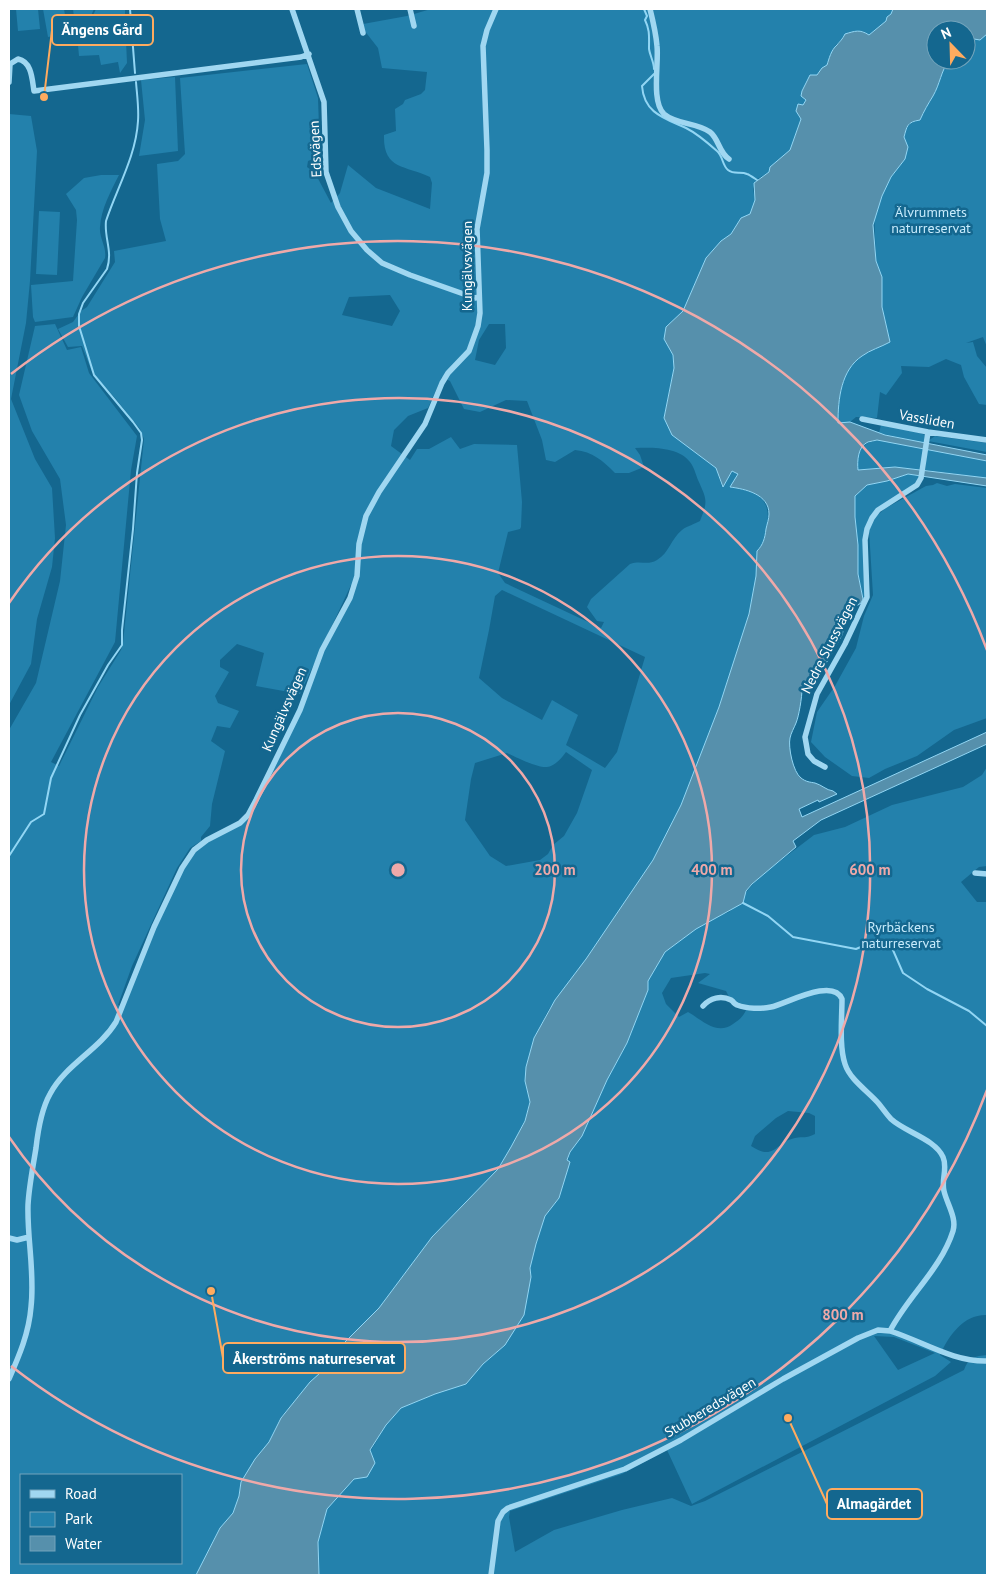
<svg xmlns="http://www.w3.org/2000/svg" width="996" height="1584" font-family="'PT Sans',sans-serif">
<rect width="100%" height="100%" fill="#14678f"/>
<path fill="#2381ac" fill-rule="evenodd" d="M16,9H38L40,29L18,31Z
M43,9H64L68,33L48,37Z
M73,9H94L80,40L77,41Z
M96,9H125V15L80,43Z
M431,9H893L891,14L887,17L886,21L869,35L863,31L850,32L836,45L827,66L817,75L807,80L802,91L806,100L803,105H798L796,111L801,119L790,150L770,167L769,172L756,180L753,189L755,200L750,215L741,218L731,234L721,241L706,258L683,311L666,327L664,339L673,355L674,368L664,418L690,448L716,468L722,487L733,471L738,474L730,487C755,491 772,497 767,526C765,535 764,544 757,551L756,576L749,614L719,707L681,805L653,860L586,959L549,1009L534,1038L526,1067L525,1081L530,1101L525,1120L511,1147L498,1169L432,1237L379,1308L335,1352L330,1364L310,1383L281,1417L269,1442L255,1459L241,1482L239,1496L233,1513L220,1528L196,1575H9V730L36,683L60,581L66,525L60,479L32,431L19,395L35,326L55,324L67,350L81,347L89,373L137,436L131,470L115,642L51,762L59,766L98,687L121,650L123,643L144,439L140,429L115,398L92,372L82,346L68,347L58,329L73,322L81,311L87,307L115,262L114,251L166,241L160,219L157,164L178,161L185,154L180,78L307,64L318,98L320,156L308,161L307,167L315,173L331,203L340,193L348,165L376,188L430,209L432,183L430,177C405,165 383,170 384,135L396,131L395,109L403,104L405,100L421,94L425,90L427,72L382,68L378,48L364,30L363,24L407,16ZM390,295L400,311L392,326L342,315L349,297ZM489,324H505L506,348L495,365L475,360L479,340ZM442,377L450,381L464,409L480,412L506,400L527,401L542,440L546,460L555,462L575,450C593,452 602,460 615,473H629L644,467L640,455L635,448C652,447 679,447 690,462C694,467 696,475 698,480C707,500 708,501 700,521C695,524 687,526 682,530C671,539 669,553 657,560C647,566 641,560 630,564L591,599L587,607L597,621L604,622L601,628L505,583L498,573L508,532L520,529L521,527L522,502L517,445L474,444L460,449L451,437L429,449H417L410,460L391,446L394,430L408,416L428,408ZM351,585L356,586L323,652L249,816L195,851L183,869L155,928L124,1008L118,1005L132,966L177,868L190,848L201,841V837L210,826L212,804L225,751L211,741L217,726L230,728L239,711L218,703L215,696L229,672L220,667V660L237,644L264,653L256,686L300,694ZM502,590L645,657L617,752L605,768L566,745L578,715L552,700L542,720L502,698L479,678L489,630L495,596ZM566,752L592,770L577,813L564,836L553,845L548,854L540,860L506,866L490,856L465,820L471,779L475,763L507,753C516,757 537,768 547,767C555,766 562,758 566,752ZM21,1475H181V1563H21Z
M125,18L127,63L120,73L118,62L101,65L99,55L79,56L78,45Z
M966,33L980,40L987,34V347L983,337L966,343L973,342L977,356L987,368V405L979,404L964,377L961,365L946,359L929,367L901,366L902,373L886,395L880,392L877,418L856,417L850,422L838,423C838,399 841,370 862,356C870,350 881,347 890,342L882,307V277L876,261L874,211L891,177L905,159C904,143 900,123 920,120C924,111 929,103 934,94C939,83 942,70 949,60H966Z
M175,77L178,151L139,156L145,120L141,80Z
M9,114L31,116L37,151L30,281L26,323L11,399L35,459L52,488L55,538L52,567L37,619L31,664L9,705Z
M101,175H119C111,191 101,209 100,227C99,238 107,247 105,258L82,297L73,317L35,322L33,317L31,285L73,281L77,220L76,210L66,194L84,178Z
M39,211L60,212L57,275L36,274Z
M881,425L915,431L925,435L924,443L879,433Z
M935,436L987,443V452L928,441Z
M880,440L924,449L921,470L895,467L857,470C857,452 860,442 880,440Z
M927,449L987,461V478L925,470Z
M908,474L920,476V481L878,510L867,529V597L863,599L858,574V545L855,517V496L867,485L887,481Z
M937,483L947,486L955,484L987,488V718L954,730L917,756L885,769L869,778L852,776L825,757L811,742L817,712L835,686L856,648L864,616L873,595L869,530L875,517L886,508L926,486L933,485Z
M987,767V866L979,867L961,882L977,902H987V1315C964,1314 949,1335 940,1355L951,1362L935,1376L692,1504L667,1450L622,1474L510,1511L509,1517L515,1552L554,1530L622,1510L672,1498L691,1506L705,1501L964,1370C968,1358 975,1356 987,1355V1575H319L318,1542L327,1509L354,1479L386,1425L401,1408L435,1394L466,1384L483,1364L505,1345L531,1277L530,1268L536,1244L545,1216L559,1198L570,1152L582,1135L607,1080L627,1043L648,990V981L665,952L696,929L716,917L729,912L759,877L814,835L845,827L892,805L963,787L982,775ZM705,973L710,974L698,983L726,991L730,999L746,1010C743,1017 739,1020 733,1024C717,1036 702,1020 688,1012L679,1017L666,1004L662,993L671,978ZM788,1111L809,1113L815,1116V1134C805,1139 804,1136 795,1138C775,1142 775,1162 751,1146L755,1136L776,1118ZM874,1336L894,1337L935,1353L898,1370Z"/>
<path fill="#5690ac" stroke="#92d6f4" d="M893,9H987V34L980,40L974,39L969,33H966V30H936V60H949C941,71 940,84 933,96C928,104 924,111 920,120C907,122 907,126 904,137L908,147L905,159L891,177L882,196L873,225L876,261L882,277V307L890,342C881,347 870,350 862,356C841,370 838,399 838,423L850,422L885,435L987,455V461L877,440C874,441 871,441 868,442C858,446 857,461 858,470L895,467L987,478V486L908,474L887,481L867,485L855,496V517L858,545V574L863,599L861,603L846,613L843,617L842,623L845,624L842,635L824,667L813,682L802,689C802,697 799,716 796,723C794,728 791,733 790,738C788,747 793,772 801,778C806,782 810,782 815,783C822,785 826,790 833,791L837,794L819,802L818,800L799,809L802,817L987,732V744L821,820L793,841L796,847L752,884L746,891L743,903L696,929L665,952L648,981V990L627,1043L607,1080L582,1136L570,1152L567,1160L570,1162L559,1198L545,1216L536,1244L530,1268L531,1277L524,1315L505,1345L483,1364L466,1384L435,1394L401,1408L386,1425L370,1450L375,1463L367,1477L354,1479L327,1509L318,1542L319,1575H196L220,1528L233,1513L239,1496L241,1482L255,1459L269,1442L281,1418L310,1382L330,1364L335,1352L379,1308L432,1237L498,1169L511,1147L525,1121L530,1102L525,1081L526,1067L534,1038L555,1000L586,959L653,860L681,805L719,707L749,614L756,576L757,551C763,545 765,538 766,529C767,524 769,519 769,514C769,494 745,489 730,487L738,474L732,471L723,487L716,468L672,435L664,418L674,368L673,355L664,339L666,327L683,311L706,258L721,241L731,234L741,218L750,214L755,200L754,183L769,172L770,167L790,150L801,119L796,111L798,104L803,105L806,100L801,96L802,91L810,75H817L822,68L827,65C829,59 831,50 837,45C840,41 842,40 845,34C855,31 860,29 869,35L886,21L887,17L891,14Z"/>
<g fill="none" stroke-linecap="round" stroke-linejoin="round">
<path stroke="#92d6f4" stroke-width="2" d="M130,9L135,73
M642,9H644L647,16L645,20C650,30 649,37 649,49C650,56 654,62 654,69
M654,74L642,86C644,113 664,118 686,128C696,133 708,143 717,151C723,156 722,165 728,170C734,175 741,171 747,174C750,175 754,178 757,180
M9,856L31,822L44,814L51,778L80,715L108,665L122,645V630L133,529L137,473L142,440L141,433L133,422L94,375L79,326V314L83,303L107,269C113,251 104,238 106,221C117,188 136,156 138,121C139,108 137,95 136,82
M743,903L768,916L793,937L856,949L875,941H889L903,973L927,989L969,1011L987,1026"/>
<path stroke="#a0d7f1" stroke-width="5.5" d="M292,9L324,102L326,172L338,207L351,231L367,250L382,263L410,275L475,298L479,297
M357,9L363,33
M410,9L414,26
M650,9C653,21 656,34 657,46C659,63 651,102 664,114C677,125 696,122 710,132C719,139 719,153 729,159
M9,82L10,64L18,59C32,62 32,79 34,91L301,57L309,54
M862,419L928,432L987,440
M825,767L814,761L808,754L805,737L817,694L845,644L867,597L865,540L867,529L872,518L878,510L917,485L921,478L928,432
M975,873L987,874
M703,1006C710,998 721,995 731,1000C735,1003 733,1003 737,1005C747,1009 761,1009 771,1007C786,1004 833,977 842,999C842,1018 839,1046 845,1064C850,1080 869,1092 879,1104C883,1109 887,1115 891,1119C905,1132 935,1139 943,1157C948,1168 941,1180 944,1191C947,1204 957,1218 953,1231C941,1269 908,1296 890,1331
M9,1238L17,1240L29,1237
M9,1379C19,1356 29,1333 31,1307C35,1273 27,1239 28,1205C29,1186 33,1167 36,1148C38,1130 41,1110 50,1094C66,1064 99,1050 116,1022L154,927L182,868L194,850L207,840L240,823L248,815L256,800L300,710L322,650L350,598L357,576L359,544L366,516L379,492L425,424L442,383L448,373L469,351L478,326L480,313L477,229L487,173V150L483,46L487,30L496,9
M491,1575L498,1521L503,1512L508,1508L625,1469L681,1440L783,1379L858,1338L878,1330L890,1331C922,1341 953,1362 987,1361"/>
</g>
<g fill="none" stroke="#efa9a9" stroke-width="2.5">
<circle cx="398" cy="870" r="157"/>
<circle cx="398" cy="870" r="314"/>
<path d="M9 603A472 472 0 1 1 9 1137"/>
<path d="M987 1090A629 629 0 0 1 11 1366M11 374A629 629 0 0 1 987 650"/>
</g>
<g text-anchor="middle" stroke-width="5" stroke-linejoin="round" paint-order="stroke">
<g font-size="14" fill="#fff" stroke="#14678f">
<text transform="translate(315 149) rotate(-93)" y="5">Edsvägen</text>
<text transform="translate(467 266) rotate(-90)" y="5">Kungälvsvägen</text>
<text transform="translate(927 419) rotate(10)" y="5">Vassliden</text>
<text transform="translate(829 645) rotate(-63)" y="5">Nedre Slussvägen</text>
<text transform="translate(284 709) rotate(-66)" y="5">Kungälvsvägen</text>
<text transform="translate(710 1407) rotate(-31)" y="5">Stubberedsvägen</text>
</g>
<g font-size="14" fill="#c7ebfc" stroke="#14678f">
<text x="931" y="217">Älvrummets<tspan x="931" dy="16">naturreservat</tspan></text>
<text x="901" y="932">Ryrbäckens<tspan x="901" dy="16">naturreservat</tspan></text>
</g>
</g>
<circle cx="398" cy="870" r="8" fill="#efa9a9" stroke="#14678f" stroke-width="2.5"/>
<g font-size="15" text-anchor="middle" font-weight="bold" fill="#efa9a9" stroke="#14678f" stroke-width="5" stroke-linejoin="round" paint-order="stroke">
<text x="555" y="875">200 m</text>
<text x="712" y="875">400 m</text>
<text x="870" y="875">600 m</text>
<text x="843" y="1320">800 m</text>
</g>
<path fill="none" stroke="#ffab5f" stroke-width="2" d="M44 97L52 30M211 1291L223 1358M788 1418L827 1504"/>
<g fill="#ffab5f" stroke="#14678f" stroke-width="2">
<circle cx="44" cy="97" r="5"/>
<circle cx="211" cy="1291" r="5"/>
<circle cx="788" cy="1418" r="5"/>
</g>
<g fill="#14678f" stroke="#ffab5f" stroke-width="2">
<rect x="52" y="15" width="101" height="30" rx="5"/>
<rect x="223" y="1343" width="182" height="30" rx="5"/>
<rect x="827" y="1489" width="95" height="30" rx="5"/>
</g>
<g font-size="15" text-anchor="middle" font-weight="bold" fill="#fff">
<text x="102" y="35">Ängens Gård</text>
<text x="314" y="1364">Åkerströms naturreservat</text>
<text x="874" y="1509">Almagärdet</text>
</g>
<rect width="996" height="1584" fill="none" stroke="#ffffff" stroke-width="20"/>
<rect x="20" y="1474" width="162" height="90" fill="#14678f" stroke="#72a4bc"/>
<rect x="30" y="1490" width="25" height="8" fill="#a0d7f1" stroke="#72a4bc"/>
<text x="65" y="1499" font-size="15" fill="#ffffff">Road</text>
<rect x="30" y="1512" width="25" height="15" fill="#2381ac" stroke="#72a4bc"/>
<text x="65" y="1524" font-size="15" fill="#ffffff">Park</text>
<rect x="30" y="1536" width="25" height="15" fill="#5690ac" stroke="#72a4bc"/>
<text x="65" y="1549" font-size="15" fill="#ffffff">Water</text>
<g transform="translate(951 45) rotate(337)"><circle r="24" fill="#14678f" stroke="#72a4bc"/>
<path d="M0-4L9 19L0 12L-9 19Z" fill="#ffab5f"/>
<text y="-8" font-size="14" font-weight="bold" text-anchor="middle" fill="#ffffff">N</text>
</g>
</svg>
